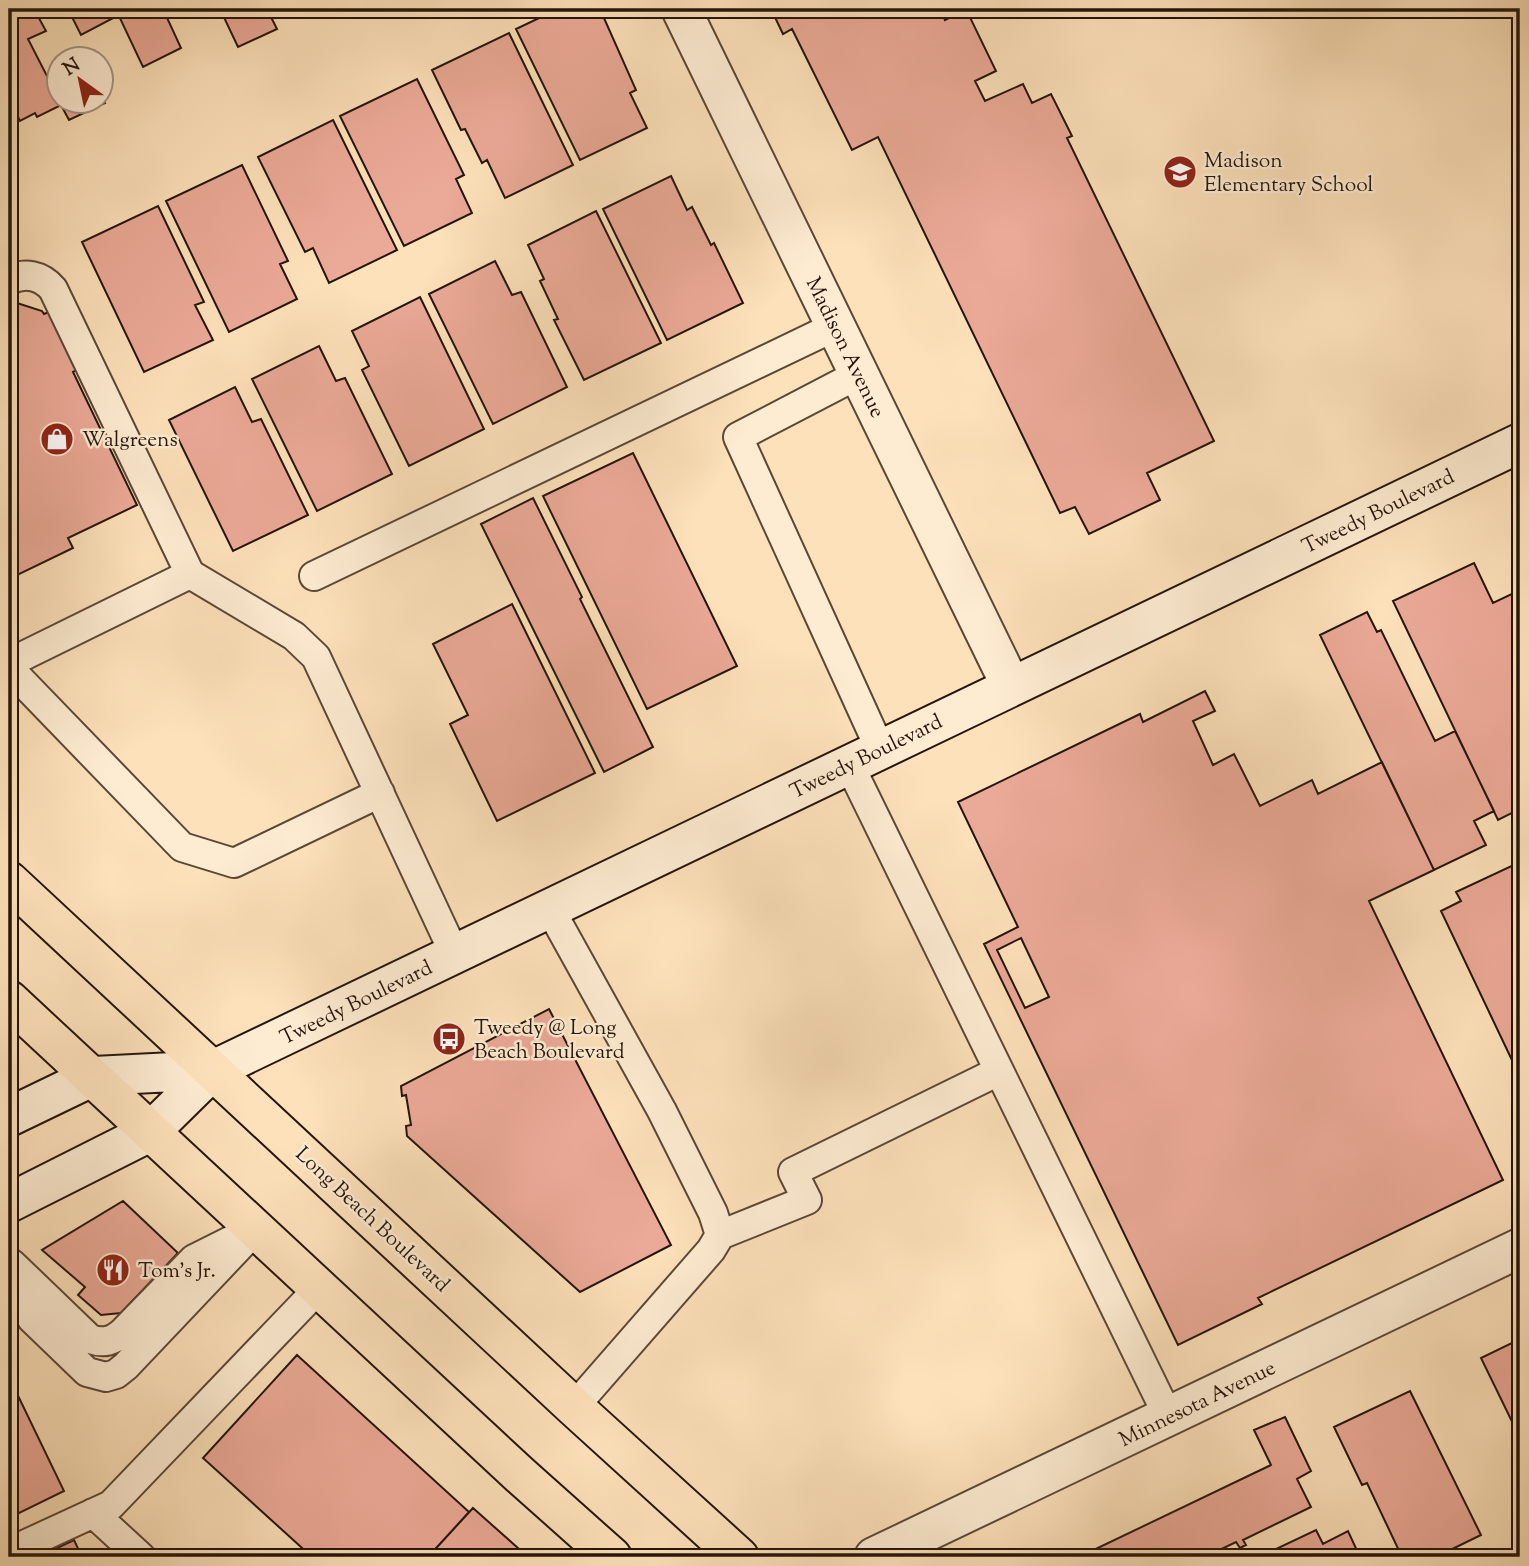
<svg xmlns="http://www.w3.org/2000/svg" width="1529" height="1566" font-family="'Sorts Mill Goudy',serif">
<rect width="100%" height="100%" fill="#fde1ba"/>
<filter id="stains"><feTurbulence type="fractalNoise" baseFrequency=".00286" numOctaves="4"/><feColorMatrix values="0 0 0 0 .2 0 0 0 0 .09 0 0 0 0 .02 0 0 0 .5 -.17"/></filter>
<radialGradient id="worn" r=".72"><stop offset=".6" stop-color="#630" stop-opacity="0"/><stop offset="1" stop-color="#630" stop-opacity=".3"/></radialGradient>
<path fill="#eba997" stroke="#24150b" stroke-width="2" fill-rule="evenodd" d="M9,9H34L46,31L28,39L49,80L60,74V102H102V96L105,103L69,120L61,105L37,117L35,113L20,121L9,99Z
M68,9H113L117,16L81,35Z
M119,9H163L181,48L143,67L118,14L120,13Z
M220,9H267L277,29L238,47Z
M558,9H600L636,90L630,93L647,128L580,160L516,29Z
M771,9H940L945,20L966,9L996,71L975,81L985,101L1023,84L1032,103L1051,94L1072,136L1067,138L1214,441L1147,473L1160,500L1089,534L1075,507L1060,513L878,137L852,150L792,29L783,34Z
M509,33L573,165L505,198L487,160L482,163L465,129L461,130L432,70Z
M417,79L464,175L456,179L472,213L404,246L340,116Z
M333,120L397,250L329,283L313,248L305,252L258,157Z
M242,165L288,261L280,264L297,299L229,332L166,201Z
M671,176L687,210L692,207L711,245L714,243L743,303L667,340L603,209Z
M158,206L204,302L195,305L213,340L144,372L82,242Z
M596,211L661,343L584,380L554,320L558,319L540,281L544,279L528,245Z
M495,261L512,295L521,292L567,387L493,424L429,294Z
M420,297L484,429L409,466L362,370L369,366L352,331Z
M17,303L42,311L44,314L56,309L85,366L73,372L137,505L68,538L73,548L9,579V307Z
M319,346L336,381L345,378L392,474L317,511L252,379Z
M235,387L252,422L261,419L308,515L233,551L169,420Z
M633,453L737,666L647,709L543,496Z
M533,498L582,597L580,599L653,747L604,772L481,524Z
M1474,563L1493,603L1518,591L1520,596V809L1498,820L1393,601Z
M512,604L595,773L497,821L450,724L468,715L433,644Z
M1367,612L1377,632L1381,630L1435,741L1455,731L1494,811L1474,821L1486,845L1434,870L1320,635Z
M1205,691L1215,711L1193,721L1213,765L1234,754L1260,806L1312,780L1318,794L1382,762L1434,870L1369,901L1503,1180L1258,1298L1262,1304L1178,1345L984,944L1018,927L958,802L1140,714L1143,722ZM1021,938L1049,997L1025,1008L997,950Z
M1520,862V1077L1441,911L1461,901L1456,892Z
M549,1009L671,1245L580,1292L407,1136L406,1126L411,1125L406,1095L402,1096L401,1086Z
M123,1201L178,1253L121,1313L101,1315L78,1295L85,1287L42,1250Z
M1520,1339V1438L1481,1358Z
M297,1355L469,1512L428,1557H312L203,1458Z
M9,1377L64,1491L9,1518Z
M1410,1391L1481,1535L1436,1557H1402L1367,1483L1362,1485L1334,1427Z
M1285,1417L1311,1471L1297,1479L1311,1507L1243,1540L1246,1545L1240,1548L1236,1542L1205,1557H1079L1271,1465L1254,1430Z
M473,1508L528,1557H428Z
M1316,1530L1323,1544L1348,1531L1360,1557H1323L1320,1550L1313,1553L1315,1557H1259Z
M74,1540L82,1557H38Z"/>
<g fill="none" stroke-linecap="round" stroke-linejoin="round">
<defs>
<path id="lane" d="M9,280C25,272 41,275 53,289L190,574L294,636L316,657L455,955
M859,374L738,437L880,749
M314,576L836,326
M9,663L190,574
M9,668L182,847L234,863L380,793
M849,764L1168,1416
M550,909L662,1111L713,1213L720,1235L711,1250L574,1407
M720,1235L807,1200L793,1172L999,1071
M12,1264L90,1339C104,1344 113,1341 124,1331L194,1259L240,1236
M9,1273L32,1319L87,1372L106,1377L116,1374L126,1366L256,1229
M93,1513L141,1557
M9,1552L111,1505L319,1288"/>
<path id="street" d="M681,9L1011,686
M874,1557L1520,1248"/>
<path id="secondary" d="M9,1117L94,1076L213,1070
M9,1203L150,1132L213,1070L1520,443"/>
<path id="primary" d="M9,881L574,1407L739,1557
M9,1000L520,1475L612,1557"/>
</defs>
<use href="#lane" stroke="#5a4837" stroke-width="32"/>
<use href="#street" stroke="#5a4837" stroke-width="42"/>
<use href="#secondary" stroke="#24150b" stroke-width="42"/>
<use href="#primary" stroke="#24150b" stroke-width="42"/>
<use href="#lane" stroke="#feecd2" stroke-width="28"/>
<use href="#street" stroke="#feecd2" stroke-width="38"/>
<use href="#secondary" stroke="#feecd2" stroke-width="38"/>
<use href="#primary" stroke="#fde1ba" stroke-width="38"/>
</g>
<defs>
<symbol id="school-disc" viewBox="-11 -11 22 22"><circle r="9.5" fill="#8f2418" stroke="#feecd2"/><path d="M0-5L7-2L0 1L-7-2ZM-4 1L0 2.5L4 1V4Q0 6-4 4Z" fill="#fff"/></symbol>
<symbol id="shop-disc" viewBox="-11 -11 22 22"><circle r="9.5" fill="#8f2418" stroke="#feecd2"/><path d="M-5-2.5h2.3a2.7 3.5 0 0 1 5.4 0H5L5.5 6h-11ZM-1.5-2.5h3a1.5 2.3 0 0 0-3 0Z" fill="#fff"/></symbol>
<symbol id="bus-disc" viewBox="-11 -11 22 22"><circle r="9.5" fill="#8f2418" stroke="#feecd2"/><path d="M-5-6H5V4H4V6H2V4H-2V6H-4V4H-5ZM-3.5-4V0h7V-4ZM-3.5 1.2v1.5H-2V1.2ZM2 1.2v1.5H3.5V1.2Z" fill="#fff"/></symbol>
<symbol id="restaurant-disc" viewBox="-11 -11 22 22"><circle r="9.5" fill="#8f2418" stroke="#feecd2"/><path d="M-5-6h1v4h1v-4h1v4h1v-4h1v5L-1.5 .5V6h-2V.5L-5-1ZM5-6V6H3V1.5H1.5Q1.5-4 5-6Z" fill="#fff"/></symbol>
</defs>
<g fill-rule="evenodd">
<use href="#school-disc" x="1161" y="153" width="38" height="38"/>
<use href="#shop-disc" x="38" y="420" width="38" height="38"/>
<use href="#bus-disc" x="430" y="1020" width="38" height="38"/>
<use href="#restaurant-disc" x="94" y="1251" width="38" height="38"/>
</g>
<g text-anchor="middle" stroke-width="5" stroke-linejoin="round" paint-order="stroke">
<g font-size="21" fill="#24150b" stroke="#feecd2" text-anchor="start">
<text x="1204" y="167">Madison<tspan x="1204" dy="24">Elementary School</tspan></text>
<text x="82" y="446">Walgreens</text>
<text x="474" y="1034">Tweedy @ Long<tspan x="474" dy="24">Beach Boulevard</tspan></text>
<text x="138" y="1277">Tom's Jr.</text>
</g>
<g font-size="21" fill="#24150b" stroke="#feecd2">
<text transform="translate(846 347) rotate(64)" y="7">Madison Avenue</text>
<text transform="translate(1378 511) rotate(-26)" y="7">Tweedy Boulevard</text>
<text transform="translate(866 756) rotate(-26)" y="7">Tweedy Boulevard</text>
<text transform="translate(356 1002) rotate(-26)" y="7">Tweedy Boulevard</text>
<text transform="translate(373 1219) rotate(43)" y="7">Long Beach Boulevard</text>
<text transform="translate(1197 1403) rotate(-26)" y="7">Minnesota Avenue</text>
</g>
</g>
<rect width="1529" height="1566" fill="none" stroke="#fde1ba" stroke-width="35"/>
<rect x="10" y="10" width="1508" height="1545" fill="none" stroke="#24150b" stroke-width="3.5"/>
<rect x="18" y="18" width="1494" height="1531" fill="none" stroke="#24150b" stroke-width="2"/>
<g transform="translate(80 80) rotate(327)"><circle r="33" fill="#feecd2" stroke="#a79682" stroke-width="2"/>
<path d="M0-5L12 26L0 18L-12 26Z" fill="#8f2418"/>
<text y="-10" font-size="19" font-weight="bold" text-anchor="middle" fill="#24150b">N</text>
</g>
<rect width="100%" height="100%" filter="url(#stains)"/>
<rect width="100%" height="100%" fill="url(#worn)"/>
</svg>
